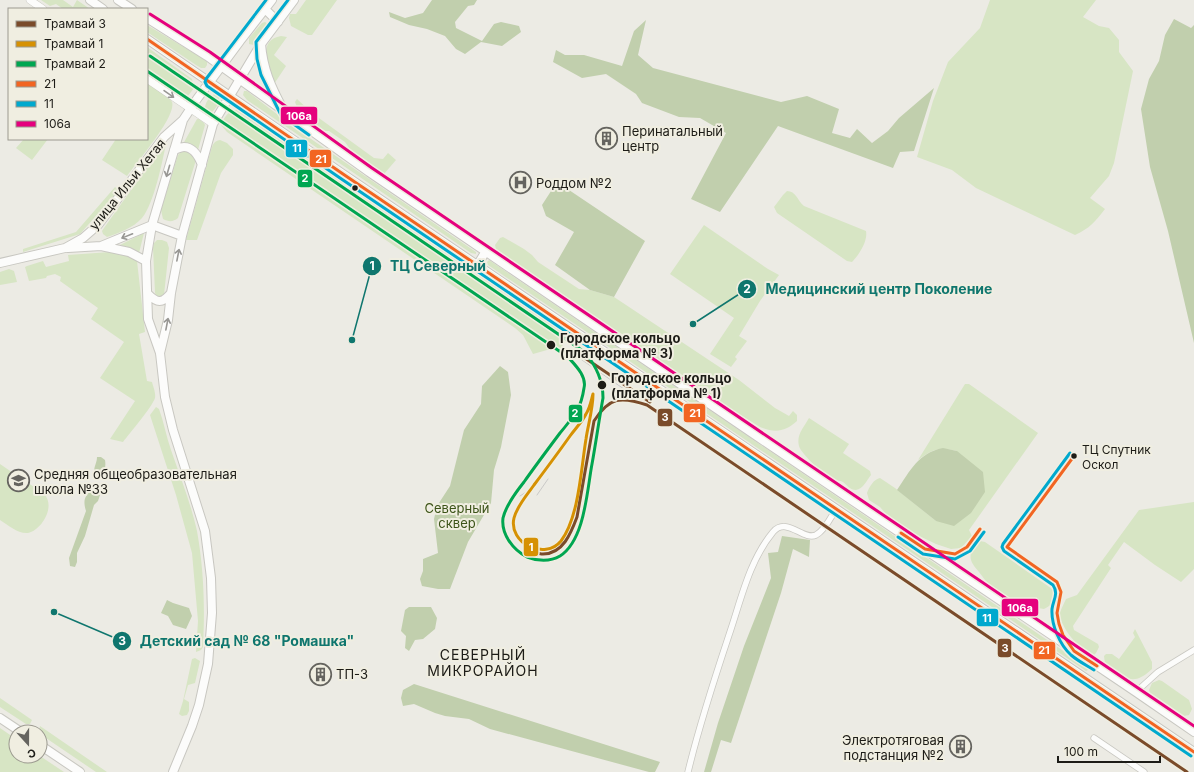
<svg xmlns="http://www.w3.org/2000/svg" width="1194" height="772" font-family="Inter,sans-serif">
<rect width="100%" height="100%" fill="#ecebe4"/>
<path fill="#d7e5c4" d="M41,0H63L73,7L77,0L90,9H63L56,4L50,6Z
M306,0H337L312,35H308L291,26L289,18L290,14H296Z
M990,0H1096L1083,17L1099,26L1109,28L1119,40V52L1133,71L1114,163L1109,176L1090,198L1105,209C1095,222 1090,228 1075,235L976,188L952,170L917,157L933,101L948,62L980,28Z
M265,22L268,24V27L254,45L249,44V38L262,23Z
M147,25L202,58L207,62V65L205,68H201L196,65L147,32Z
M281,36L287,37L274,55L286,66L274,84C269,68 256,40 281,36Z
M147,47L192,79L194,88L188,96L181,95L147,72Z
M147,83C153,87 169,96 172,102C177,116 136,163 127,176L102,160L116,139H147Z
M244,91H247L295,128L473,250L476,252V254L471,253L247,100L243,95Z
M214,94L219,97C220,103 215,111 209,114L205,111C204,105 208,98 214,94Z
M297,99L312,113L374,158L383,159L388,153L396,160L384,174L352,152L345,142L329,131H322L315,126L297,107L295,102Z
M233,110H238L342,181L343,190L357,200L362,196L371,200L570,335L560,349L554,348L533,354L523,335L515,328L227,132L221,125C223,119 227,113 233,110Z
M197,119H199L204,123L205,125L198,150L183,144Z
M24,139H48L32,160L16,148Z
M220,140L227,143L233,149V155L221,173L197,240H186L211,150C213,144 214,141 220,140Z
M166,144C162,163 154,203 142,218C133,228 119,233 107,237L103,234L102,231L104,228L163,145Z
M182,151H186L194,155L196,160L178,218C173,222 169,222 163,219L161,210L178,155Z
M115,187L119,190L80,234L23,252V249L76,232Z
M787,191C796,191 797,200 804,206L866,231C868,241 859,255 852,262L847,261L777,213L774,207L783,195Z
M704,225L768,269L779,275L760,301L739,336L747,341L735,357L737,359L731,367L710,354L734,318L670,274Z
M144,233L139,253L132,248L120,245Z
M503,237L524,249L532,255L538,262L579,289L590,290L614,297L739,380L775,408L789,416L793,411L797,415V421C785,432 775,433 760,427L708,395L499,252L496,249L495,245L500,238Z
M157,240H162L167,242L169,248L164,295L161,298L157,297L155,293L153,247L154,243Z
M110,252L132,256L137,261L145,332L139,334L147,381L152,382C153,386 156,393 155,398C152,407 130,433 123,442L110,439L135,401L100,378L124,342L91,319L98,308L60,281L61,277L55,274L47,276L46,278L29,281L25,267L27,266L43,261L46,267L69,261L68,255Z
M489,260L1090,669L1086,671L488,265L487,262Z
M9,269L14,271L17,282L0,285V272Z
M965,384H969L1038,433L969,530L972,536L961,548L951,549L936,544L913,533L888,516L880,507L869,500L867,493C869,487 874,479 880,478L895,488L936,521L957,451C937,447 934,449 918,460Z
M156,407L159,409C164,422 166,436 171,450C180,476 191,504 197,531C204,571 205,606 203,647L201,650L196,652L198,621L192,553L176,495L150,415Z
M809,418L849,444L843,453L870,471L871,475C867,480 863,489 856,490C850,490 847,485 843,482C840,480 837,481 834,480C826,477 801,454 799,446C796,435 804,427 809,418Z
M0,464C10,471 21,478 31,485C35,488 41,490 44,494C56,506 42,530 28,533C18,534 8,525 0,520Z
M1194,502V569L1181,582L1155,565L1124,542L1108,565L1111,568L1073,626L1074,630L1098,644L1099,647L1096,653L1094,655C1078,649 1063,630 1059,614L1066,599L1077,595L1139,510Z
M980,541L985,542L1055,591L1058,593C1058,601 1050,606 1044,609C1025,606 1006,599 991,586C986,582 983,577 979,572C974,566 969,561 971,553C972,548 975,543 980,541Z
M1135,629L1152,662V669C1132,688 1124,677 1105,664L1104,656L1106,654H1112L1119,659L1135,637L1133,633Z
M195,658L200,661L195,683L188,685L184,699L189,702V711L187,715L182,716L179,714L183,701L192,659Z
M1159,680L1162,681L1189,700L1192,709L1189,715L1184,716L1181,715L1150,694L1149,690L1152,683Z
M0,698L32,720L30,724H26L0,707Z
M40,726L107,772H96L43,736L39,732Z
M0,728L16,739V756H40L64,772H0Z"/>
<path fill="#c1cfad" d="M432,0H477L474,5L468,6L455,22L456,28L482,41L494,24L501,22L519,26L521,32L502,46L481,42L465,54L456,49L445,36L427,29L409,25L390,17L389,12L405,18L423,13Z
M1174,19L1191,28L1194,25V343L1168,231L1150,167L1141,109L1149,79L1159,61L1165,35Z
M646,20L638,55L653,68L781,102L807,96L839,109L832,133L850,138L857,129L872,143L888,131L899,118L934,88L914,151L900,152L893,168L778,126L720,212L691,199L726,133L700,118L679,117L642,103L636,94L606,74L582,78L553,62L556,50L565,55H584L622,66L634,31Z
M553,188L569,190L645,241L614,297L590,290L555,265L574,232L546,216L542,205Z
M500,366L508,372L511,395L501,447L494,470L491,503L468,542L450,589H438L422,586L420,579L423,571V559L438,553L434,519L437,506L450,486L464,430L481,404L482,386Z
M943,448L957,451L983,472L985,492L971,513L954,526L936,521L897,490C910,471 918,453 943,448Z
M97,457H101L105,460C106,466 105,471 102,476L97,477C91,469 97,465 97,457Z
M92,490L100,495L98,501L94,505L85,536L77,553V562L75,567L70,566L69,558L86,511C83,501 84,496 92,490Z
M782,536L810,540L809,557L793,549L781,593L731,743L721,740L711,772H704L718,723L744,646L771,578L768,553L778,552Z
M167,600L173,603L189,608L192,616L186,629L173,625L168,616L161,613Z
M409,607H431L437,618L435,629L423,639L415,640L409,651L405,648L406,636L401,631L405,610Z
M414,684L660,762L655,772H649L490,729L469,719L445,716L435,713L414,704L403,706L401,698L403,690Z"/>
<g fill="none" stroke-linecap="round" stroke-linejoin="round">
<defs>
<path id="minor" d="M1136,692L1158,672L1194,650
M1094,738L1144,772
M688,772C699,726 714,680 729,635C741,600 749,561 773,532C787,516 803,541 816,535C825,530 831,517 836,509"/>
<path id="tertiary" d="M30,0L43,9
M147,79L213,124"/>
<path id="secondary" d="M265,9L278,22
M174,150C177,149 181,147 184,147C193,147 199,157 202,165
M101,246L152,225L182,236
M68,248L101,246L129,252L146,261
M0,263L65,248L83,238L98,225L164,137L183,120L197,99L240,41L272,0
M148,294C157,303 162,304 171,293
M160,353L168,320L171,293L182,236L213,124L261,44L294,0
M0,718L21,732
M40,745L80,772
M173,772L192,726L199,705L208,664L212,613L211,578L205,531L173,430L165,397L160,353L148,319L146,261L152,225L183,120"/>
<path id="primary" d="M90,0L103,9
M118,0L132,9
M147,18L207,56L369,172L755,435L1136,692L1194,732
M147,39L343,174L1194,752
M261,44C263,69 271,87 283,109
M478,264L486,251"/>
</defs>
<use href="#minor" stroke="#c8c7c1" stroke-width="7"/>
<use href="#tertiary" stroke="#c8c7c1" stroke-width="8"/>
<use href="#secondary" stroke="#c8c7c1" stroke-width="10"/>
<use href="#primary" stroke="#c8c7c1" stroke-width="10"/>
<use href="#minor" stroke="#fcfcfb" stroke-width="5.5"/>
<use href="#tertiary" stroke="#fcfcfb" stroke-width="7"/>
<use href="#secondary" stroke="#fcfcfb" stroke-width="8"/>
<use href="#primary" stroke="#fcfcfb" stroke-width="8"/>
<path stroke="#cac9c7" stroke-width="1" d="M572,353L647,405
M537,495L548,479
M520,496L537,485L575,430L582,412
M570,535L584,454L591,443L594,421"/>
<defs>
<path id="bus-1" d="M147,39L343,174L1194,752
M1074,456L1007,547L1057,582L1061,592L1057,613L1059,624L1063,635L1074,651L1097,666
M901,533L925,549L955,554L967,547L980,529"/>
<path id="bus-2" d="M266,0L206,79L205,82L207,86L340,178L1191,756
M288,0L256,42L257,59L261,75L281,115L309,135
M1070,453L1003,544L1002,547L1004,551L1053,585C1059,594 1053,600 1052,609C1051,625 1060,645 1071,655C1078,661 1086,665 1094,670
M898,537L923,554L955,559L970,551L984,532"/>
<path id="bus-3" d="M150,14L210,52L372,168L1194,726"/>
</defs>
<use href="#bus-1" stroke="#f0eee1" stroke-width="6"/>
<use href="#bus-2" stroke="#f0eee1" stroke-width="6"/>
<use href="#bus-3" stroke="#f0eee1" stroke-width="6"/>
<use href="#bus-1" stroke="#f26522" stroke-width="3"/>
<use href="#bus-2" stroke="#00a9ce" stroke-width="3"/>
<use href="#bus-3" stroke="#e5007d" stroke-width="3"/>
<defs>
<path id="tram-1" d="M582,356L650,402
M528,551C533,552 539,554 543,554C563,554 571,533 577,517L594,421C609,397 621,396 647,405L1187,772"/>
<path id="tram-2" d="M593,394C593,409 588,425 586,439C581,469 579,517 561,541C545,561 508,543 514,518C517,506 527,495 534,485C546,469 558,453 570,436C575,429 582,422 586,414C590,408 591,401 593,394Z"/>
<path id="tram-3" d="M147,71L568,357C575,365 587,376 584,388C583,395 580,405 577,411C572,418 566,426 560,433C548,449 536,465 524,482C516,492 506,505 503,518C501,534 513,550 527,557C537,561 550,562 560,556C585,540 587,490 592,464C596,442 599,420 603,398C603,380 596,367 586,353L150,56"/>
</defs>
<use href="#tram-1" stroke="#f0eee1" stroke-width="6"/>
<use href="#tram-2" stroke="#f0eee1" stroke-width="6"/>
<use href="#tram-3" stroke="#f0eee1" stroke-width="6"/>
<use href="#tram-1" stroke="#7a4b2a" stroke-width="3"/>
<use href="#tram-2" stroke="#d69103" stroke-width="3"/>
<use href="#tram-3" stroke="#00a651" stroke-width="3"/>
</g>
<defs><path id="oneway-shaft" d="M-6 0H5M1.5-3L5.5 0L1.5 3" fill="none" stroke-width="1.6" stroke-linecap="round" stroke-linejoin="round"/></defs>
<g stroke="#989794">
<use href="#oneway-shaft" transform="translate(169 94) rotate(35)"/>
<use href="#oneway-shaft" transform="translate(168 171) rotate(106)"/>
<use href="#oneway-shaft" transform="translate(127 236) rotate(158)"/>
<use href="#oneway-shaft" transform="translate(178 255) rotate(-79)"/>
<use href="#oneway-shaft" transform="translate(167 324) rotate(-79)"/>
</g>
<defs>
<symbol id="building-ring" viewBox="-11 -11 22 22"><circle r="9.5" fill="#f0eee1" stroke="#65645f" stroke-width="1.5"/><path d="M-4-6H4V6H1V3H-1V6H-4ZM-2.5-4.3h1.7v1.8h-1.7ZM.8-4.3h1.7v1.8H.8ZM-2.5-1h1.7V.8h-1.7ZM.8-1h1.7V.8H.8Z" fill="#65645f"/></symbol>
<symbol id="hospital-ring" viewBox="-11 -11 22 22"><circle r="9.5" fill="#f0eee1" stroke="#65645f" stroke-width="1.5"/><path d="M-5-5h3v3.5h4V-5h3V5h-3V1.5h-4V5h-3Z" fill="#65645f"/></symbol>
<symbol id="school-ring" viewBox="-11 -11 22 22"><circle r="9.5" fill="#f0eee1" stroke="#65645f" stroke-width="1.5"/><path d="M0-5L7-2L0 1L-7-2ZM-4 1L0 2.5L4 1V4Q0 6-4 4Z" fill="#65645f"/></symbol>
</defs>
<g fill-rule="evenodd">
<use href="#building-ring" x="594" y="126" width="25" height="25"/>
<use href="#hospital-ring" x="508" y="170" width="25" height="25"/>
<use href="#school-ring" x="6" y="468" width="25" height="25"/>
<use href="#building-ring" x="308" y="662" width="25" height="25"/>
<use href="#building-ring" x="948" y="734" width="25" height="25"/>
</g>
<g fill="#1d1c17" stroke="#f0eee1" stroke-width="1.5">
<circle cx="355" cy="188" r="3.5"/>
<circle cx="551" cy="345" r="5"/>
<circle cx="602" cy="385" r="5"/>
<circle cx="1074" cy="456" r="3.5"/>
</g>
<g text-anchor="middle" stroke-width="4" stroke-linejoin="round" paint-order="stroke">
<g font-size="12" fill="#1d1c17" stroke="#f0eee1" text-anchor="start">
<text x="1082" y="454">ТЦ Спутник<tspan x="1082" dy="15">Оскол</tspan></text>
</g>
<g font-size="13" fill="#1d1c17" stroke="#f0eee1" text-anchor="start">
<text x="622" y="136">Перинатальный<tspan x="622" dy="15">центр</tspan></text>
<text x="536" y="188">Роддом №2</text>
<text x="34" y="479">Средняя общеобразовательная<tspan x="34" dy="15">школа №33</tspan></text>
<text x="336" y="679">ТП-3</text>
<text x="944" y="745" text-anchor="end">Электротяговая<tspan x="944" dy="15">подстанция №2</tspan></text>
</g>
<g font-size="13" fill="#1d1c17" stroke="#f0eee1">
<text transform="translate(127 184) rotate(-51)" y="5">улица Ильи Хегая</text>
</g>
<g font-size="13" font-weight="bold" fill="#1d1c17" stroke="#f0eee1" text-anchor="start">
<text x="560" y="343">Городское кольцо<tspan x="560" dy="15">(платформа № 3)</tspan></text>
<text x="611" y="383">Городское кольцо<tspan x="611" dy="15">(платформа № 1)</tspan></text>
</g>
<g font-size="13" fill="#3b5318" stroke="#f0eee1">
<text x="457" y="513">Северный<tspan x="457" dy="15">сквер</tspan></text>
</g>
<g font-size="14" letter-spacing="1" fill="#1d1c17" stroke="#f0eee1">
<text x="483" y="660">СЕВЕРНЫЙ<tspan x="483" dy="16">МИКРОРАЙОН</tspan></text>
</g>
</g>
<path fill="none" stroke="#0f766e" stroke-width="1.5" d="M352 340L372 266M693 324L747 289M54 612L122 641"/>
<g fill="#0f766e" stroke="#f0eee1" stroke-width="1.5">
<circle cx="352" cy="340" r="4"/>
<circle cx="693" cy="324" r="4"/>
<circle cx="54" cy="612" r="4"/>
<circle cx="372" cy="266" r="10"/>
<circle cx="747" cy="289" r="10"/>
<circle cx="122" cy="641" r="10"/>
</g>
<g font-size="12" text-anchor="middle" font-weight="bold" fill="#fff">
<text x="372" y="270">1</text>
<text x="747" y="293">2</text>
<text x="122" y="645">3</text>
</g>
<g font-size="14" text-anchor="middle" font-weight="bold" fill="#0f766e" stroke="#f0eee1" stroke-width="4" stroke-linejoin="round" paint-order="stroke">
<text x="438" y="271">ТЦ Северный</text>
<text x="879" y="294">Медицинский центр Поколение</text>
<text x="247" y="646">Детский сад № 68 "Ромашка"</text>
</g>
<g stroke="#f0eee1" stroke-width="1.5">
<rect x="280" y="106" width="38" height="19" rx="4" fill="#e5007d"/>
<rect x="285" y="139" width="23" height="19" rx="4" fill="#00a9ce"/>
<rect x="309" y="149" width="23" height="19" rx="4" fill="#f26522"/>
<rect x="297" y="169" width="16" height="19" rx="4" fill="#00a651"/>
<rect x="683" y="403" width="23" height="20" rx="4" fill="#f26522"/>
<rect x="568" y="404" width="15" height="19" rx="4" fill="#00a651"/>
<rect x="657" y="408" width="16" height="19" rx="4" fill="#7a4b2a"/>
<rect x="523" y="537" width="16" height="20" rx="4" fill="#d69103"/>
<rect x="1001" y="598" width="38" height="19" rx="4" fill="#e5007d"/>
<rect x="976" y="608" width="23" height="19" rx="4" fill="#00a9ce"/>
<rect x="997" y="638" width="15" height="20" rx="4" fill="#7a4b2a"/>
<rect x="1033" y="641" width="23" height="19" rx="4" fill="#f26522"/>
</g>
<g font-size="11" text-anchor="middle" font-weight="bold" fill="#fff">
<text x="299" y="120">106а</text>
<text x="297" y="152">11</text>
<text x="321" y="163">21</text>
<text x="305" y="182">2</text>
<text x="695" y="417">21</text>
<text x="575" y="417">2</text>
<text x="665" y="421">3</text>
<text x="531" y="551">1</text>
<text x="1020" y="612">106а</text>
<text x="987" y="622">11</text>
<text x="1005" y="652">3</text>
<text x="1044" y="654">21</text>
</g>
<rect x="8" y="8" width="140" height="132" fill="#f0eee1" stroke="#9c9a90"/>
<rect x="16" y="21" width="20" height="6" fill="#7a4b2a" stroke="#9c9a90"/>
<text x="44" y="28" font-size="12" fill="#1d1c17">Трамвай 3</text>
<rect x="16" y="41" width="20" height="6" fill="#d69103" stroke="#9c9a90"/>
<text x="44" y="48" font-size="12" fill="#1d1c17">Трамвай 1</text>
<rect x="16" y="61" width="20" height="6" fill="#00a651" stroke="#9c9a90"/>
<text x="44" y="68" font-size="12" fill="#1d1c17">Трамвай 2</text>
<rect x="16" y="81" width="20" height="6" fill="#f26522" stroke="#9c9a90"/>
<text x="44" y="88" font-size="12" fill="#1d1c17">21</text>
<rect x="16" y="101" width="20" height="6" fill="#00a9ce" stroke="#9c9a90"/>
<text x="44" y="108" font-size="12" fill="#1d1c17">11</text>
<rect x="16" y="121" width="20" height="6" fill="#e5007d" stroke="#9c9a90"/>
<text x="44" y="128" font-size="12" fill="#1d1c17">106а</text>
<g transform="translate(28 744) rotate(159)"><circle r="19" fill="#f0eee1" stroke="#9c9a90"/>
<path d="M0-3L7 15L0 10L-7 15Z" fill="#65645f"/>
<text y="-6" font-size="11" font-weight="bold" text-anchor="middle" fill="#1d1c17">С</text>
</g>
<path d="M1058 756v6h102v-6" fill="none" stroke="#1d1c17" stroke-width="2"/>
<text x="1064" y="756" font-size="12" fill="#1d1c17" stroke="#f0eee1" stroke-width="3" paint-order="stroke">100 m</text>
</svg>
